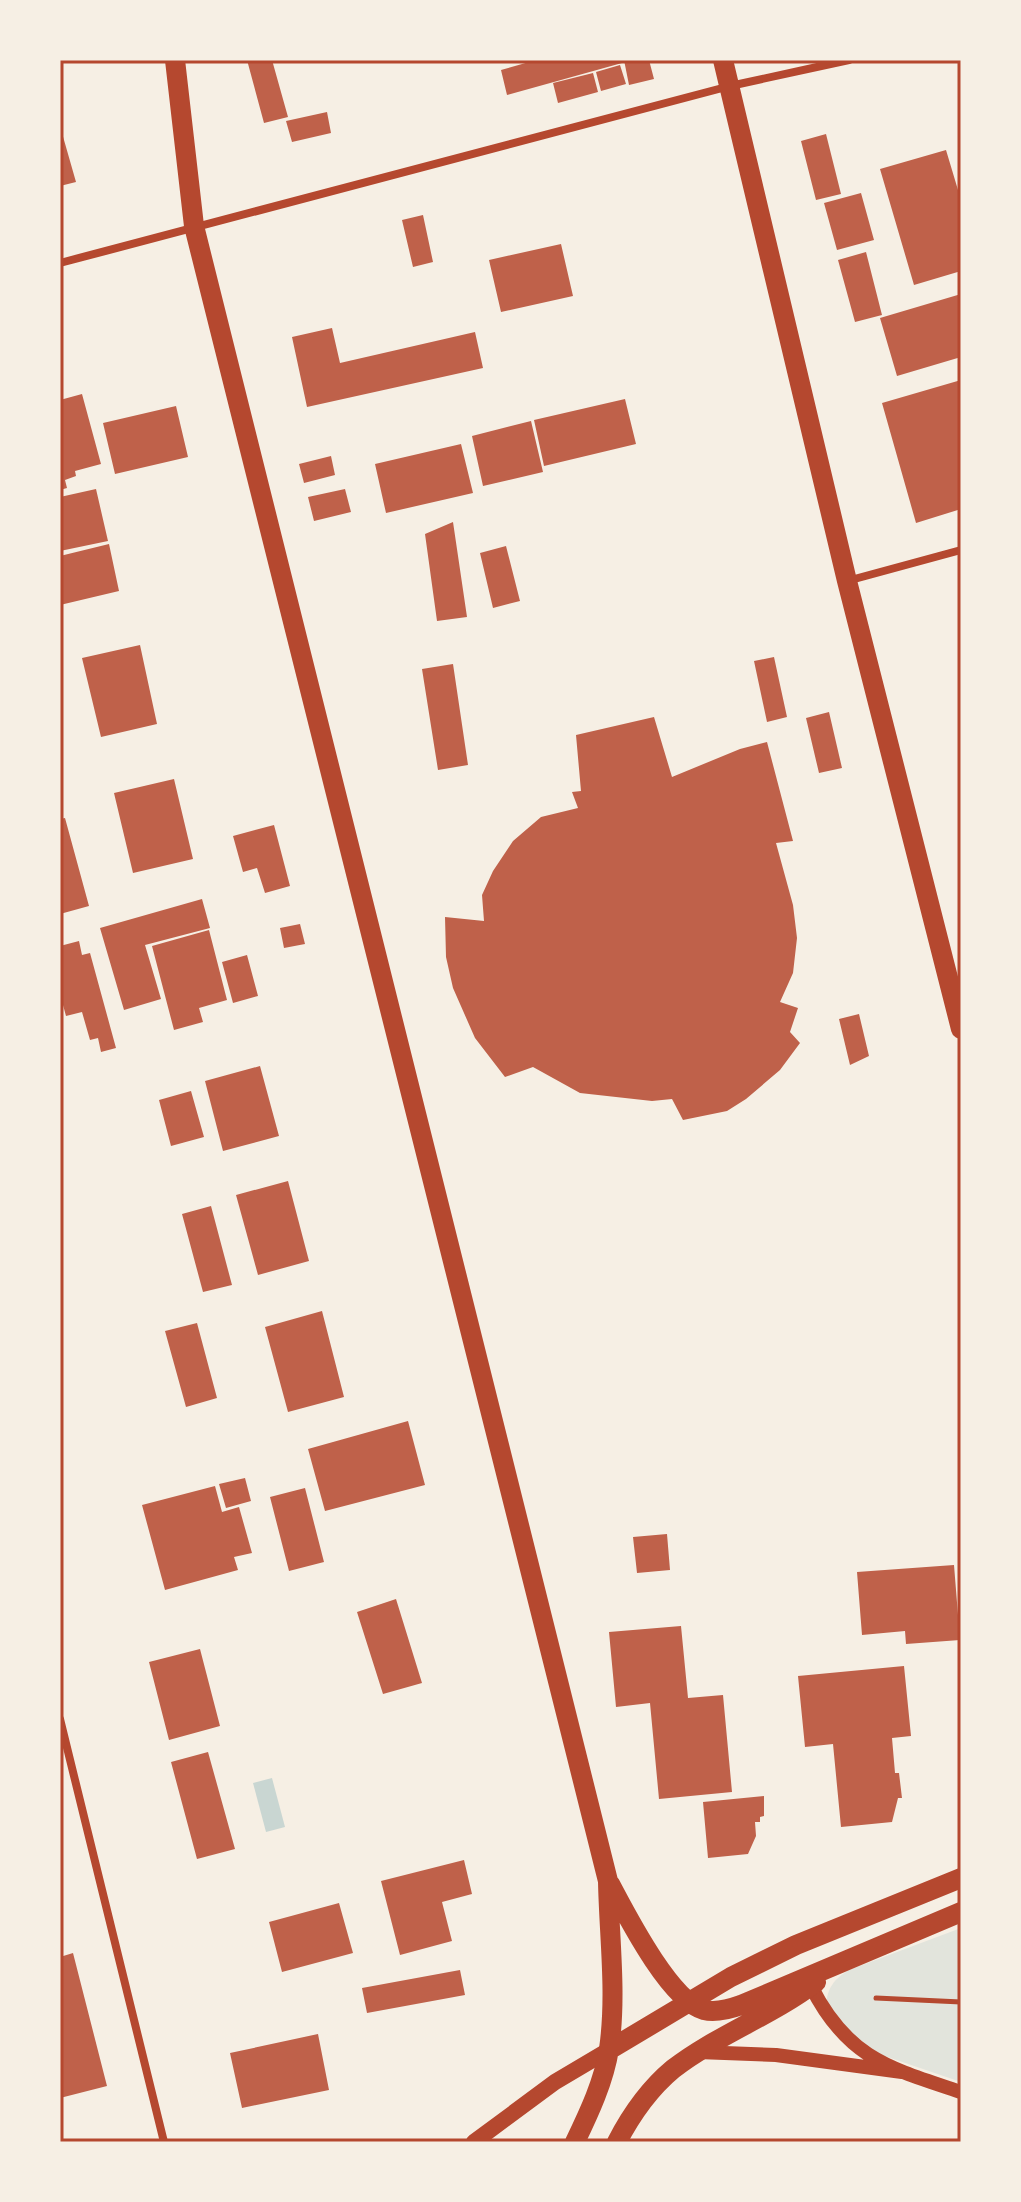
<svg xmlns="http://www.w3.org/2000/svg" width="1021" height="2202" font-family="'DejaVu Sans',sans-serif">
<rect width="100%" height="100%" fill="#f6efe4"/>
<path fill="#e2e4dc" d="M961,1928V2082L879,2054L844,2033L826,2006C827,1988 834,1979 849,1970Z"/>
<path fill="#c9d6d2" d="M272,1778L285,1827L266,1832L253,1783Z"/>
<path fill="#bf614a" d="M247,60H272L288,117L264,123Z
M536,60H621L622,63L507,95L501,70Z
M624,60H649L654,79L629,85Z
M620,65L626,84L601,91L596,72Z
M593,73L598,92L558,103L553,83Z
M327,112L331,133L292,142L286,121Z
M60,126L76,182L60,186Z
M826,134L841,194L816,200L801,141Z
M946,150L961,200V271L914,285L880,169Z
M861,193L874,240L837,250L824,203Z
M423,215L433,262L413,267L402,220Z
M561,244L573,296L501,312L489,260Z
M866,252L882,315L855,322L838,260Z
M961,294V357L897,376L880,318Z
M332,328L340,363L475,332L483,368L307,407L292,337Z
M961,380V509L916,523L882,403Z
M82,394L101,464L75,471L76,476L65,480L67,488L60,490V400Z
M625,399L636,444L544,466L534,420Z
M176,406L188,457L115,474L103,423Z
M531,421L543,472L483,486L472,436Z
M461,444L473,493L386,513L375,464Z
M331,456L335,475L304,483L299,464Z
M96,489L108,541L60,551V497Z
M345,489L351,512L314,521L308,497Z
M453,522L467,617L437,621L425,534Z
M109,544L119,591L60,605V556Z
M506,546L520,601L493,608L480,553Z
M140,645L157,724L101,737L82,658Z
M774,657L787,717L767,722L754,661Z
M453,664L468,765L438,770L422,669Z
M829,712L842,768L819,773L806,718Z
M654,717L672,777L740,749L767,742L793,841L776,843L793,905L797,938L793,973L780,1002L798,1008L790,1032L800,1043L780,1070L746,1099L727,1111L683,1120L672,1099L652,1101L580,1093L533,1067L505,1077L475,1038L453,988L446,957L445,917L484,921L482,895L493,871L513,841L541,817L578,808L572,792L581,791L576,735Z
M174,779L193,859L133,873L114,793Z
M65,818L89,906L60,914V819Z
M274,825L290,886L265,893L257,868L243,872L233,836Z
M202,899L210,928L145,945L161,999L124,1010L100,928Z
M300,924L305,944L284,948L280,928Z
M209,930L227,1000L199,1008L203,1022L174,1030L152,946Z
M79,941L82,955L90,953L116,1048L101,1052L98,1038L90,1040L82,1012L66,1016L60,994V946Z
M247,955L258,996L233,1003L222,962Z
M859,1014L869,1056L850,1065L839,1019Z
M260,1066L279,1136L223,1151L205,1081Z
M191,1091L204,1137L171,1146L159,1100Z
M288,1181L309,1261L258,1275L236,1195Z
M211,1206L232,1285L203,1292L182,1214Z
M322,1311L344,1397L288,1412L265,1327Z
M197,1323L217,1398L186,1407L165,1331Z
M408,1421L425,1485L325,1511L308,1449Z
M245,1478L251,1501L226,1508L219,1484Z
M215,1486L222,1512L239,1507L252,1553L234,1557L238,1570L165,1590L142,1505Z
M305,1488L324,1562L289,1571L270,1497Z
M667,1534L670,1570L637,1573L633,1537Z
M954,1565L960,1640L906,1644L905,1631L862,1635L857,1572Z
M396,1599L422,1683L383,1694L357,1612Z
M681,1626L688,1698L723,1695L732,1792L659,1799L650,1703L616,1707L609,1632Z
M200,1649L220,1726L169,1740L149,1662Z
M904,1666L911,1736L892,1738L895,1773H899L902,1798H898L892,1822L841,1827L833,1744L805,1747L798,1676Z
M208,1752L235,1849L197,1859L171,1762Z
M764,1796V1816L760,1817V1822H755L756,1836L748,1854L708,1858L703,1802Z
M464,1860L472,1894L442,1902L452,1941L400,1955L381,1881Z
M339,1903L353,1953L282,1972L269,1922Z
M73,1953L107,2086L60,2098V1957Z
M460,1970L465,1995L367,2013L362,1988Z
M318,2034L329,2090L242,2108L230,2053Z"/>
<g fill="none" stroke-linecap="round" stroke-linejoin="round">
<path stroke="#b5482f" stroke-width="5" d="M876,1998L961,2002"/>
<path stroke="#b5482f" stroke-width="8" d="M60,263L730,86L849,60
M847,581L961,550
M60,1719L164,2142"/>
<path stroke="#b5482f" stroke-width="14" d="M811,1986C847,2058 889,2068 961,2092
M698,2052L776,2055L902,2072"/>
<path stroke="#b5482f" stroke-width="16" d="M474,2142L555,2082L609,2050"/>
<path stroke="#b5482f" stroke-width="20" d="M175,60L194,226L608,1881C609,1936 617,1994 609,2049C604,2081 589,2113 575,2142
M723,60L847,581L961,1029
M610,1884C626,1914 670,2001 704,2010C717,2013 730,2009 741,2005L961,1912
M609,2050L731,1977L796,1945L961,1878
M617,2142C631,2115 649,2089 673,2069C717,2035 771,2016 816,1982"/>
</g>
<rect width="1021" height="2202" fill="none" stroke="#f6efe4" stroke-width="124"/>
<rect x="62" y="62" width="897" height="2078" fill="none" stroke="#b5482f" stroke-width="3"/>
</svg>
